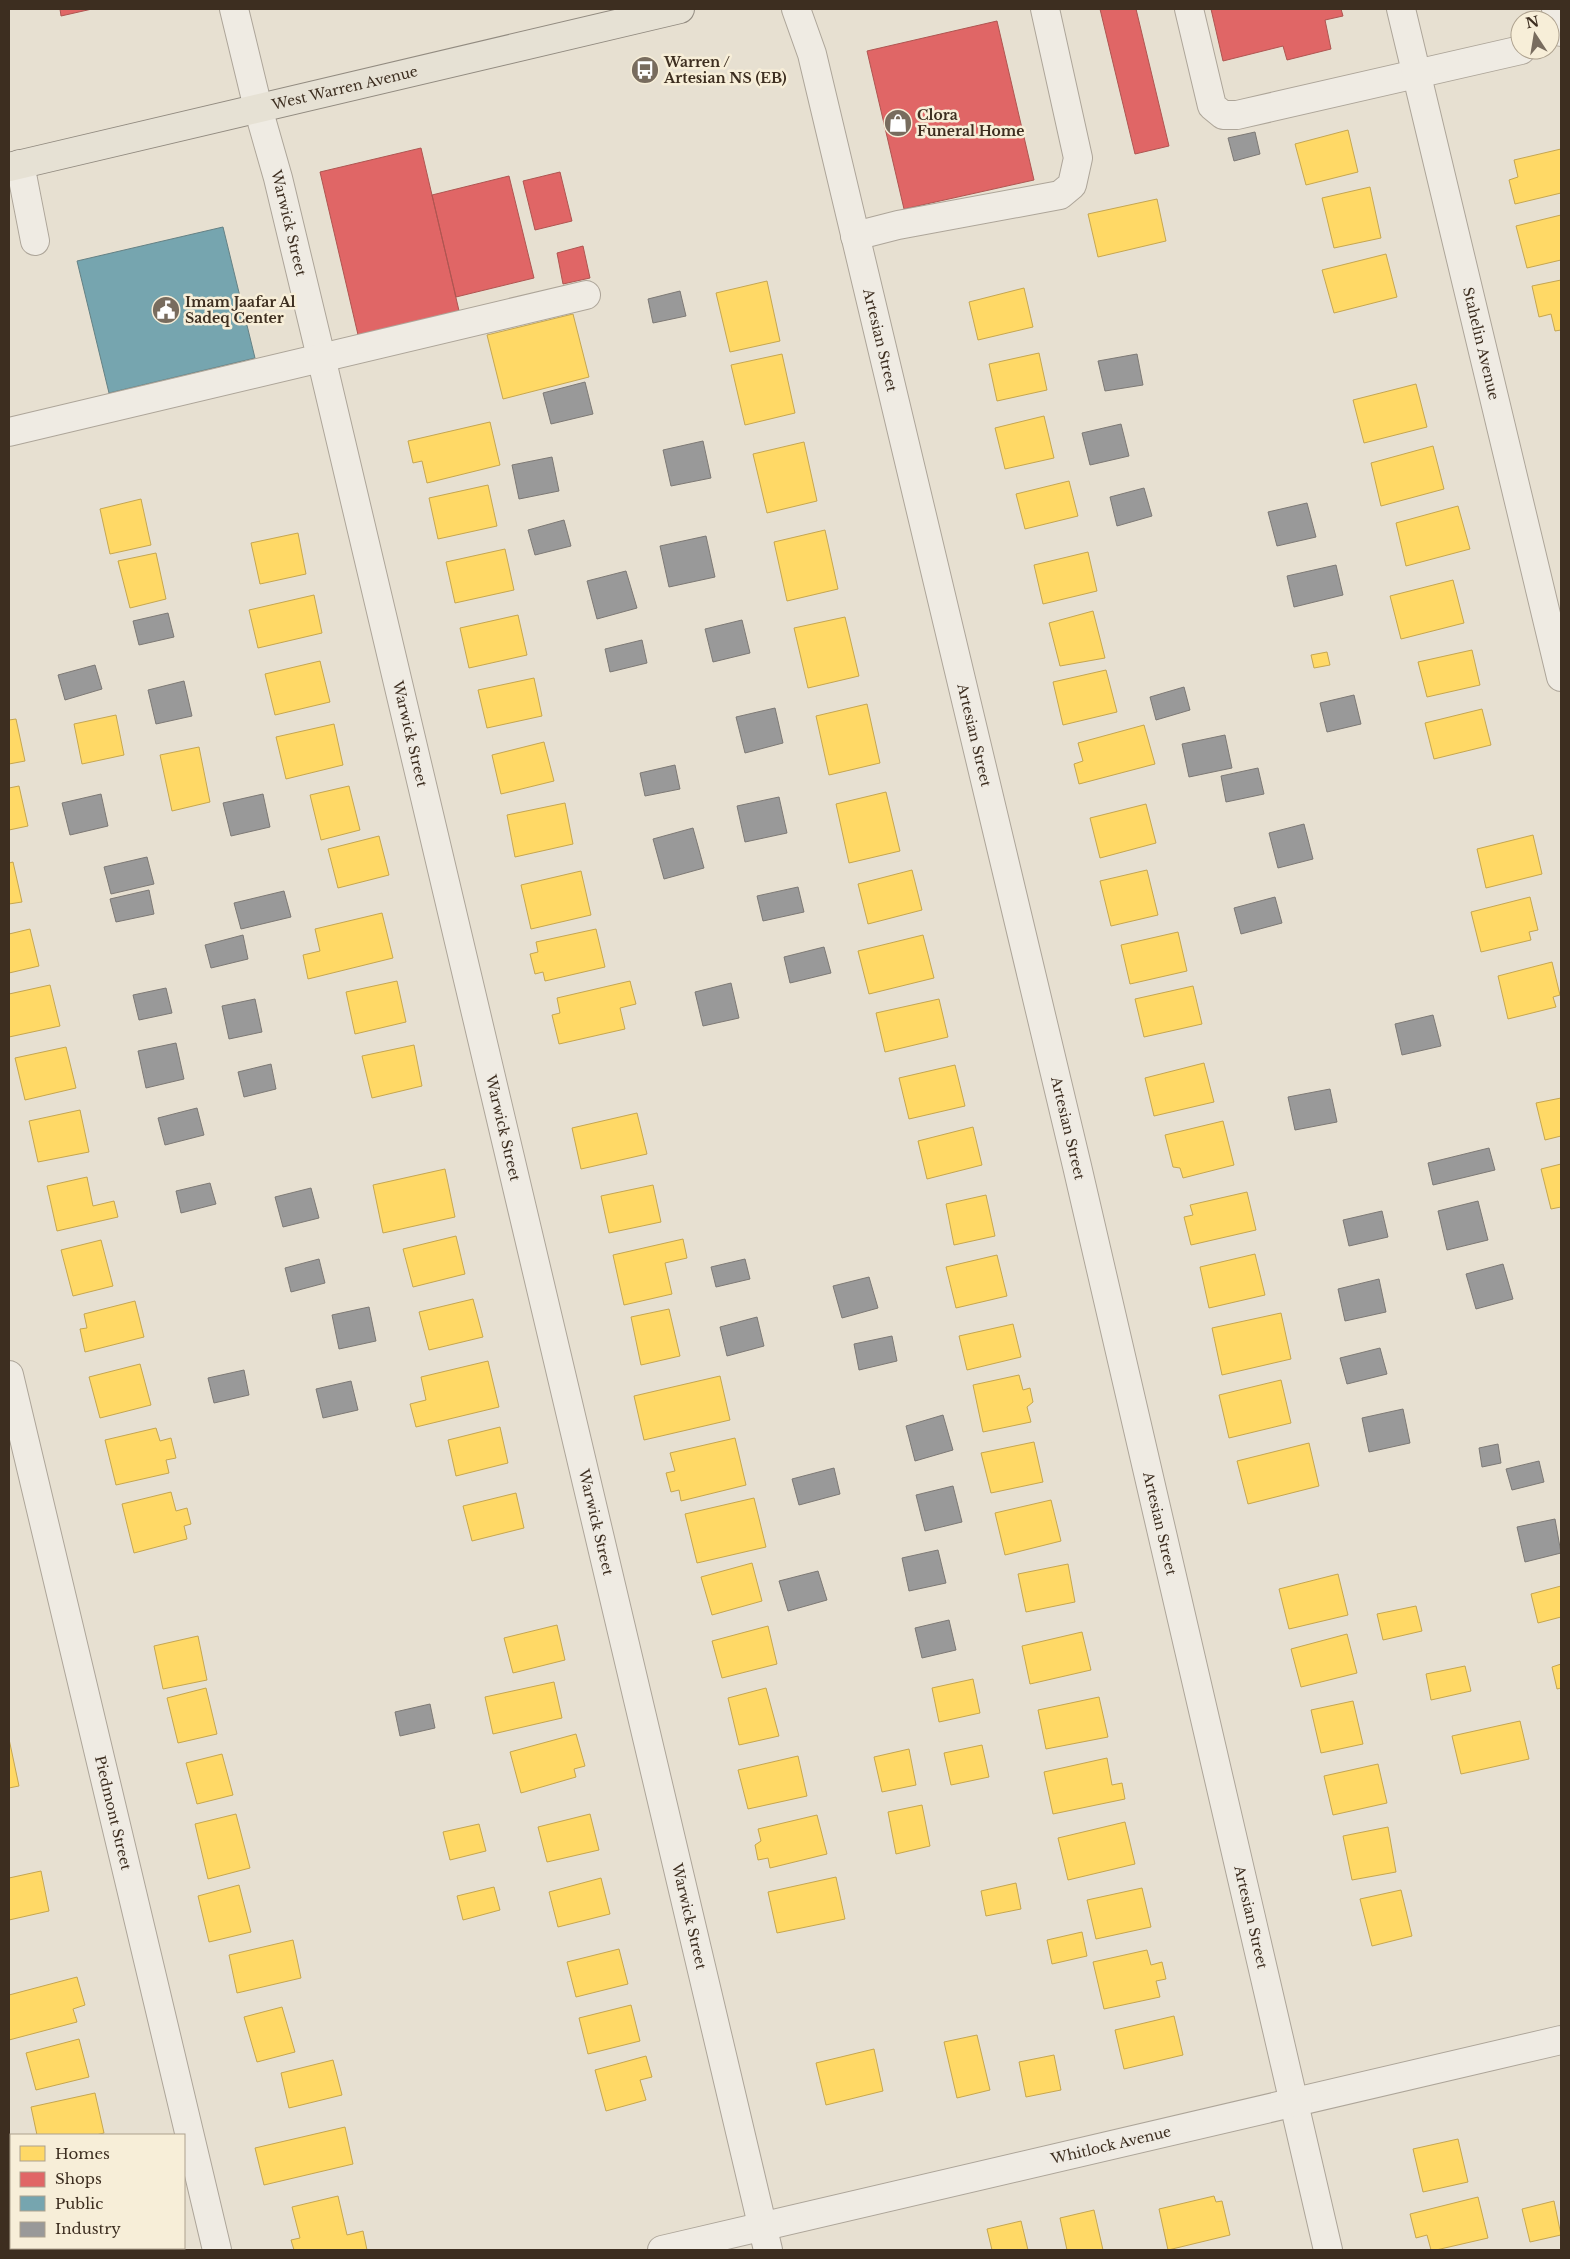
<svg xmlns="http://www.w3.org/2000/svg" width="1570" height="2259" font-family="'Libre Baskerville',serif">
<rect width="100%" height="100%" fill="#e7e0d1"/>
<path fill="#ffd966" stroke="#c5a651" d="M1348,130L1358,172L1306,185L1295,144Z
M1561,149V193L1515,204L1509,180L1518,177L1514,160Z
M1370,187L1381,238L1334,248L1322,198Z
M1157,199L1166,241L1098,257L1088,214Z
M1561,215V260L1527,268L1516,226Z
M1386,254L1397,297L1334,313L1322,270Z
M1561,280V330L1555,331L1551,314L1539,317L1532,286Z
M767,281L780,341L730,352L716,293Z
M1024,288L1033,327L978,340L969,302Z
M573,314L589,377L503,399L487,335Z
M1039,353L1047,390L997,401L989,364Z
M782,354L795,413L745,425L731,365Z
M1416,384L1427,427L1364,443L1353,400Z
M1044,416L1054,458L1005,469L995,428Z
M490,422L500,465L427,483L422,461L413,463L408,441Z
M804,442L817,501L767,513L753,454Z
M1433,446L1444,489L1381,506L1371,463Z
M1069,481L1078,516L1025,529L1016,494Z
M488,485L497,526L438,539L429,498Z
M141,499L151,545L110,554L100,509Z
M1458,506L1470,549L1406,566L1396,523Z
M825,530L838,589L787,601L774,542Z
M298,533L306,574L260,584L251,543Z
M505,549L514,590L455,603L446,562Z
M1088,552L1097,591L1043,604L1034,565Z
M156,553L166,599L130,608L118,561Z
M1453,580L1464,623L1401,639L1390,596Z
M314,595L322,633L258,648L249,610Z
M1093,611L1105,658L1060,666L1049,623Z
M518,615L527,655L469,668L460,628Z
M845,617L859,676L808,688L794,628Z
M1472,650L1480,685L1427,697L1418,662Z
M1327,652L1330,665L1314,668L1311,655Z
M320,661L330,702L275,715L265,674Z
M1106,670L1117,712L1063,725L1053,682Z
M534,678L542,716L487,728L478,690Z
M867,704L880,763L829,775L816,716Z
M1482,709L1491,745L1434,759L1425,723Z
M116,715L124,755L82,764L74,724Z
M16,719L25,761L9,764V720Z
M334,724L343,765L286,779L276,737Z
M1144,725L1155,764L1079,784L1074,764L1083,761L1078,743Z
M544,742L554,781L501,794L492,755Z
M199,747L210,802L172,811L160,755Z
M19,786L28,826L9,830V788Z
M349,786L360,830L321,840L310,795Z
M886,792L900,851L849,863L836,804Z
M565,803L573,844L515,857L507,815Z
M1146,804L1156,843L1100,858L1090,818Z
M1533,835L1542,874L1486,888L1477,849Z
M379,836L389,875L338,888L328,849Z
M13,862L22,902L9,904V863Z
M912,870L922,910L868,924L858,884Z
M1147,870L1158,915L1111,926L1100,881Z
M581,871L591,915L531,929L521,885Z
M1530,897L1538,930L1529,932L1531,940L1481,952L1471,912Z
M382,913L393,958L308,979L303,955L320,951L315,929Z
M30,929L39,966L9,973V934Z
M596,929L605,967L545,981L543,972L535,974L530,954L538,952L536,942Z
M1178,932L1187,971L1130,984L1121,945Z
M923,935L934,978L869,994L858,951Z
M1552,962L1560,995L1553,997L1556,1007L1508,1019L1498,976Z
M397,981L406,1022L355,1034L346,992Z
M630,981L636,1004L620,1008L625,1029L559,1044L552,1015L560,1013L557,998Z
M50,985L60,1026L9,1037V994Z
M1193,986L1202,1024L1144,1037L1135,999Z
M939,999L948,1037L885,1052L876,1013Z
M414,1045L422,1086L372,1098L362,1056Z
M66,1047L76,1088L25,1100L15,1058Z
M1204,1063L1214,1102L1154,1116L1145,1078Z
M955,1065L965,1106L909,1119L899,1078Z
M1561,1098V1136L1545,1140L1536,1103Z
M80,1110L89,1152L38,1162L29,1121Z
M637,1113L647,1154L581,1169L572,1128Z
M1223,1121L1234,1165L1183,1178L1180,1168L1173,1167L1165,1135Z
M973,1127L982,1165L927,1179L918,1141Z
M1561,1164V1207L1551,1209L1541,1169Z
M445,1169L455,1217L383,1233L373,1185Z
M87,1177L93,1206L114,1201L118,1217L57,1231L47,1186Z
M653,1185L661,1222L609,1233L601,1196Z
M1247,1192L1256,1230L1191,1245L1184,1217L1193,1215L1190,1205Z
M986,1195L995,1236L954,1245L946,1204Z
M456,1236L465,1274L413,1287L403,1249Z
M683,1239L687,1258L665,1263L672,1294L624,1305L613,1255Z
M101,1240L113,1286L73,1296L61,1250Z
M1255,1254L1265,1295L1209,1308L1200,1267Z
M997,1255L1007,1296L956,1308L946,1267Z
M473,1299L483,1337L429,1350L419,1312Z
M135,1301L144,1337L85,1352L80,1329L87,1328L84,1314Z
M669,1309L680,1356L641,1365L631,1317Z
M1281,1313L1291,1359L1222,1375L1212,1328Z
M1013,1324L1021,1357L967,1370L959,1336Z
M488,1361L499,1407L416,1427L410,1404L426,1400L421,1377Z
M140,1364L151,1405L100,1418L89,1377Z
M1019,1375L1023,1390L1030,1388L1033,1402L1027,1407L1031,1422L983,1432L973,1385Z
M720,1376L730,1420L644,1440L634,1396Z
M1281,1380L1291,1423L1229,1438L1219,1395Z
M500,1427L508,1463L456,1476L448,1440Z
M156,1428L160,1441L171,1438L176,1458L166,1460L169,1473L116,1485L105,1440Z
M735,1438L746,1485L681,1501L679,1490L671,1492L666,1473L675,1471L670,1453Z
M1034,1442L1043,1482L991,1493L981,1453Z
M1309,1443L1319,1486L1248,1504L1237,1461Z
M171,1492L176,1511L187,1508L191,1524L184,1526L187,1539L134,1553L122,1504Z
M516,1493L524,1528L472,1541L463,1506Z
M754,1498L766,1547L697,1563L685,1514Z
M1051,1500L1061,1541L1005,1555L995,1513Z
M752,1563L762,1601L712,1615L701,1577Z
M1068,1564L1075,1602L1026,1612L1018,1574Z
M1338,1574L1348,1615L1289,1629L1279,1589Z
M1561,1586V1617L1538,1623L1531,1594Z
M1416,1606L1422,1631L1383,1640L1377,1614Z
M557,1625L565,1660L513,1673L504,1638Z
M768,1626L777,1664L722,1678L712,1641Z
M1082,1632L1091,1670L1030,1684L1022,1646Z
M1347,1634L1357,1673L1301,1687L1291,1649Z
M198,1636L207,1680L163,1689L154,1646Z
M1561,1664V1688L1557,1689L1552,1667Z
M1465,1666L1471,1691L1431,1700L1426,1674Z
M973,1679L980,1713L939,1722L932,1688Z
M554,1682L562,1718L493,1734L485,1697Z
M206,1688L217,1734L178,1743L167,1698Z
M766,1688L779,1736L739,1745L728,1698Z
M1099,1697L1108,1737L1046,1749L1038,1710Z
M1353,1701L1363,1744L1321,1753L1311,1710Z
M1520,1721L1529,1759L1461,1774L1452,1736Z
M576,1734L585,1766L574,1769L576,1777L521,1793L510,1752Z
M9,1739L19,1786L9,1788Z
M982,1745L989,1777L951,1785L944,1753Z
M909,1749L916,1785L882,1792L874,1757Z
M222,1754L233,1795L197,1804L186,1763Z
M798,1756L807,1796L748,1809L738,1770Z
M1107,1758L1112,1785L1122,1783L1125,1799L1053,1814L1044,1772Z
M1378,1764L1387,1803L1333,1815L1324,1776Z
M922,1805L930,1846L896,1854L888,1812Z
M236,1814L250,1868L208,1879L195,1824Z
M590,1814L599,1850L547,1862L538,1827Z
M817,1815L827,1854L770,1868L768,1858L758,1860L755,1845L761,1841L758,1829Z
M1125,1822L1135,1864L1068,1880L1058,1838Z
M479,1824L486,1851L450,1860L443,1832Z
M1388,1827L1396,1872L1352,1880L1343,1836Z
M41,1871L49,1911L9,1920V1878Z
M836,1877L845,1919L777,1933L768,1892Z
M601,1878L610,1914L558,1927L549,1892Z
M1016,1883L1021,1909L986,1916L981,1891Z
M239,1885L251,1932L209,1942L198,1896Z
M494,1887L500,1910L463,1920L457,1896Z
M1142,1888L1151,1927L1096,1939L1087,1900Z
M1401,1890L1412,1936L1372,1946L1360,1899Z
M1082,1932L1087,1956L1052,1964L1047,1940Z
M293,1940L301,1978L237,1993L229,1955Z
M619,1949L628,1984L576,1997L567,1962Z
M1147,1950L1151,1965L1162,1962L1166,1979L1156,1981L1160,1997L1104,2009L1093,1962Z
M77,1977L85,2005L73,2009L77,2022L9,2040V1995Z
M631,2005L640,2041L588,2054L579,2018Z
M282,2007L295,2052L257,2062L244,2017Z
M1174,2016L1183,2055L1124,2069L1115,2030Z
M977,2035L990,2090L957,2098L944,2042Z
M79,2039L89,2077L36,2090L26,2053Z
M874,2049L883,2091L826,2105L816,2063Z
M1054,2055L1061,2090L1026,2097L1019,2062Z
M646,2056L652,2077L640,2080L646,2100L606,2111L595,2070Z
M333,2060L342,2095L289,2108L281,2073Z
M95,2093L104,2133L96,2135H37L31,2107Z
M345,2127L353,2164L264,2185L255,2148Z
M1458,2139L1468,2182L1423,2192L1413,2149Z
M338,2196L347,2235L363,2231L367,2250H294L291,2240L300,2238L292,2207Z
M1214,2196L1216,2202L1222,2201L1230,2235L1168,2250L1159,2209Z
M1478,2197L1488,2238L1436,2250H1431L1427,2235L1416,2238L1410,2214Z
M1554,2201L1561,2235L1530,2242L1522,2209Z
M1094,2210L1103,2250H1067L1060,2218Z
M1021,2221L1028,2250H992L987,2229Z
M77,2248H125L114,2250H78Z"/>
<path fill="#e06666" stroke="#af5551" d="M60,9H92L61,16Z
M1100,9H1136L1169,146L1135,154Z
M1211,9H1341L1343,16L1325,20L1331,49L1287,60L1283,46L1223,61Z
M997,21L1034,180L904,209L867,51Z
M421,148L460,315L359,339L320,172Z
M560,172L572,221L535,230L523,181Z
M509,176L534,278L456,297L432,195Z
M583,246L590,278L563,284L557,253Z"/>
<path fill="#76a5af" stroke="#658184" d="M223,227L255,358L109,393L77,261Z"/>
<path fill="#999" stroke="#7d7975" d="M1255,132L1260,154L1234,161L1228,138Z
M680,291L686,316L653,323L648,299Z
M1137,354L1143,385L1105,391L1098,361Z
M585,382L593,414L551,424L543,393Z
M1121,424L1129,456L1090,465L1082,433Z
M703,441L711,478L671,486L663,450Z
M552,457L559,491L519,499L512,465Z
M1144,488L1152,516L1117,526L1110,497Z
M1307,503L1316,537L1277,546L1268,512Z
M564,520L571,546L535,555L528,530Z
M706,536L715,577L669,587L660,546Z
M1336,565L1343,595L1294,607L1287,576Z
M626,571L637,608L597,619L587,581Z
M168,613L174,637L139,645L133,621Z
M742,620L750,653L713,662L705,629Z
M642,640L647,663L610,672L605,649Z
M95,665L102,689L65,700L58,675Z
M184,681L192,716L156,724L148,690Z
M1184,687L1190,710L1156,720L1150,697Z
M1354,695L1361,724L1327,732L1320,703Z
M775,708L783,743L745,753L736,717Z
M1225,735L1232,768L1189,777L1182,744Z
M675,765L680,789L645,796L640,773Z
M1258,768L1264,794L1226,802L1221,776Z
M101,794L108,826L70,835L62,803Z
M263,794L270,827L231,836L223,803Z
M779,797L787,833L745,842L737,806Z
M1304,824L1313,859L1278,868L1269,833Z
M693,828L704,868L664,879L653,839Z
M147,857L154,884L111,894L104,867Z
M798,887L804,912L763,921L757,896Z
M149,890L154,914L116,922L110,899Z
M284,891L291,917L241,929L234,903Z
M1275,897L1282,923L1241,934L1234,908Z
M243,935L248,959L211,968L205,945Z
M824,947L831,973L790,983L784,957Z
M731,983L739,1018L703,1026L695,992Z
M166,988L172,1013L139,1020L133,995Z
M255,999L262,1032L229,1039L222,1006Z
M1433,1015L1441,1046L1402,1055L1395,1024Z
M176,1043L184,1079L146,1088L138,1051Z
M271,1064L276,1089L244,1097L238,1072Z
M1330,1089L1337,1122L1295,1130L1288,1097Z
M197,1108L204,1135L165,1145L158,1118Z
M1489,1148L1495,1170L1433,1185L1428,1163Z
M210,1183L216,1204L181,1213L176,1191Z
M311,1188L319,1218L283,1227L275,1197Z
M1478,1201L1488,1240L1447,1250L1438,1211Z
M1382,1211L1388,1237L1349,1246L1343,1220Z
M319,1259L325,1283L291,1292L285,1268Z
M745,1259L750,1279L716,1287L711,1267Z
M1503,1264L1513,1299L1476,1309L1466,1274Z
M869,1277L878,1308L842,1318L833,1286Z
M1379,1279L1386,1312L1345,1321L1338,1289Z
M369,1307L376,1341L339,1349L332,1315Z
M757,1317L764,1346L727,1356L720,1327Z
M892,1336L897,1361L859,1370L854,1344Z
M1380,1348L1387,1374L1347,1384L1340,1358Z
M244,1370L249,1395L214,1403L208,1378Z
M351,1381L358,1410L323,1418L316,1389Z
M1403,1409L1410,1443L1369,1452L1362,1418Z
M943,1415L953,1450L915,1461L906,1426Z
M1498,1444L1501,1463L1482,1467L1479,1448Z
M1539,1461L1544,1482L1512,1490L1506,1469Z
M834,1468L840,1494L799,1505L792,1479Z
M953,1486L962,1522L925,1531L916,1495Z
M1555,1519L1561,1553L1525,1562L1517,1527Z
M938,1550L946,1583L909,1591L902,1558Z
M818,1571L827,1600L788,1611L779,1581Z
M949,1620L956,1650L922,1658L915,1628Z
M430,1704L435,1728L400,1736L395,1712Z"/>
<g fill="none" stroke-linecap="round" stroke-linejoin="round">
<defs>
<g id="minor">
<path id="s1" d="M234,9L258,108L278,178L321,357L768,2250"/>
<path id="s2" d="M796,9L812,54L1077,1166L1328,2250"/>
<path d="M1189,9L1212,106L1223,115H1237L1521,50"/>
<path id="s3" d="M1401,9L1561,677"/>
<path d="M1556,9L1561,32"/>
<path d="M20,164L35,241"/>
<path d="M855,236L898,225L1060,195L1072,185L1078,158L1045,9"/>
<path d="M9,432L586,295"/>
<path id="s4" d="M9,1375L217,2250"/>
<path id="s5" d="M662,2250L1561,2040"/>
</g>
<g id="major">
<path id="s6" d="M9,167L680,9"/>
</g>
</defs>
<use href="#minor" stroke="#ada599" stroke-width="30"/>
<use href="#major" stroke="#928b80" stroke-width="30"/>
<use href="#minor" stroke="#efebe3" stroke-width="28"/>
<use href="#major" stroke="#e6e1d4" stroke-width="28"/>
</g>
<defs>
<symbol id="bus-disc" viewBox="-11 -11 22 22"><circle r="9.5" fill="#786c5e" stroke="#f7eed8"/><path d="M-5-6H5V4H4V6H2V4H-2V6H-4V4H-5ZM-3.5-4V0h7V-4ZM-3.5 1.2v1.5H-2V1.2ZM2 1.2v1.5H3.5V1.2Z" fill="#fff"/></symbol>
<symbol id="shop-disc" viewBox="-11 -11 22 22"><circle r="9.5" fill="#786c5e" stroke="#f7eed8"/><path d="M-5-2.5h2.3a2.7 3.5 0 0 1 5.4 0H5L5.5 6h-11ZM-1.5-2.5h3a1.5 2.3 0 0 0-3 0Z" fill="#fff"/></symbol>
<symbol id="civic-disc" viewBox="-11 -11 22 22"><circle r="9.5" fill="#786c5e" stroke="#f7eed8"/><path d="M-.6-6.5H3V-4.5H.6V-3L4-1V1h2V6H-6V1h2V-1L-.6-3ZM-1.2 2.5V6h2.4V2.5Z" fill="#fff"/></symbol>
</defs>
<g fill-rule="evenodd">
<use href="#bus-disc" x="629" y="54" width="32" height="32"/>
<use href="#shop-disc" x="882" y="107" width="32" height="32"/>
<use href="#civic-disc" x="150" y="294" width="32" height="32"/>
</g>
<g text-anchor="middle" stroke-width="5" stroke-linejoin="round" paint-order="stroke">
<g font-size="14" font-weight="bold" fill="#3d2e20" stroke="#f7eed8" text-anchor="start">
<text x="664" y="67">Warren /<tspan x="664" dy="16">Artesian NS (EB)</tspan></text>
<text x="917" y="120">Clora<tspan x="917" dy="16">Funeral Home</tspan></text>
<text x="185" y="307">Imam Jaafar Al<tspan x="185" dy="16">Sadeq Center</tspan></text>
</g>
<g font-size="14" fill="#3d2e20" stroke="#f7eed8">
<text dy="5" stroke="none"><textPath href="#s6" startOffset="345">West Warren Avenue</textPath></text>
<text dy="5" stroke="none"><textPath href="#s1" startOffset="221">Warwick Street</textPath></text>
<text dy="5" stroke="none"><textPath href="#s2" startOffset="342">Artesian Street</textPath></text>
<text dy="5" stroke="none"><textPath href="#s3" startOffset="344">Stahelin Avenue</textPath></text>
<text dy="5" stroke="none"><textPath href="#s2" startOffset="748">Artesian Street</textPath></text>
<text dy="5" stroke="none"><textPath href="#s1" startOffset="746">Warwick Street</textPath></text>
<text dy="5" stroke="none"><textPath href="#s2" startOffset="1152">Artesian Street</textPath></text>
<text dy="5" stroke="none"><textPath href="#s1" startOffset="1151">Warwick Street</textPath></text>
<text dy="5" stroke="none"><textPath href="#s1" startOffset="1556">Warwick Street</textPath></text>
<text dy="5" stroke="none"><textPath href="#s2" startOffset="1558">Artesian Street</textPath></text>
<text dy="5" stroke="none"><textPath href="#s4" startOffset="450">Piedmont Street</textPath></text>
<text dy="5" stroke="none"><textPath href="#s1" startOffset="1961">Warwick Street</textPath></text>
<text dy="5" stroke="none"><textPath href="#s2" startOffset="1962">Artesian Street</textPath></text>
<text dy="5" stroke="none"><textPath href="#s5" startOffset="461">Whitlock Avenue</textPath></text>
</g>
</g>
<rect width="1570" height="2259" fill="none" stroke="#3d2e20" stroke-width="20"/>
<rect x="10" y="2134" width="175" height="115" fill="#f7eed8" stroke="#ada18e"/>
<rect x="20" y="2146" width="25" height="15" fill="#ffd966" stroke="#ada18e"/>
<text x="55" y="2159" font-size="15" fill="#3d2e20">Homes</text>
<rect x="20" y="2172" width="25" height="15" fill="#e06666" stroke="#ada18e"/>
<text x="55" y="2184" font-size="15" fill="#3d2e20">Shops</text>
<rect x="20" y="2196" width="25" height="15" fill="#76a5af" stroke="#ada18e"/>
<text x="55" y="2209" font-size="15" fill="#3d2e20">Public</text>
<rect x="20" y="2222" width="25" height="15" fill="#999999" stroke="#ada18e"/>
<text x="55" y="2234" font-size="15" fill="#3d2e20">Industry</text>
<g transform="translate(1535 35) rotate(348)"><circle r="24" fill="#f7eed8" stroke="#ada18e"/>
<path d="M0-4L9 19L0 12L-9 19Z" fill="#786c5e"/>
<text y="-8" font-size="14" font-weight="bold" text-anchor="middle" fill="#3d2e20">N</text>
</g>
</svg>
